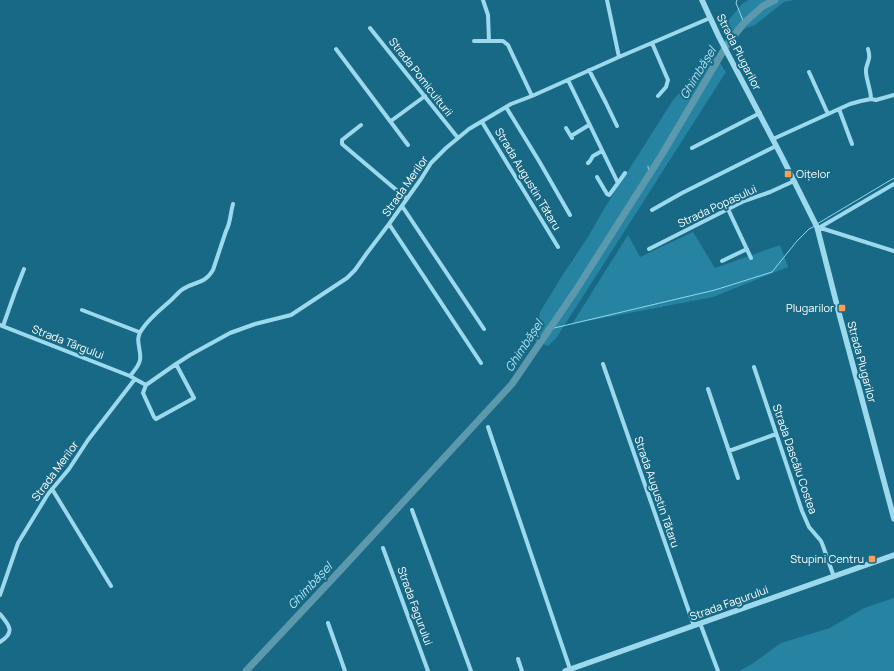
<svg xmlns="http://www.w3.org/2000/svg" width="894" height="671" font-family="Manrope,sans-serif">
<rect width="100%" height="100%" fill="#176985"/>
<path fill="#2684a2" d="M749,0H794L784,2L755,25L744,29L736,39L723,27L742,4Z
M715,56L726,72L557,337L548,346L535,341L540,312L562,276L588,237L604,209L673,100Z
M693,232L715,268L780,245L788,267L713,297L572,324L628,235L640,257Z
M894,598V671H739L752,664L781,643L830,628L864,608Z"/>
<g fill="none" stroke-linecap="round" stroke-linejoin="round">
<path stroke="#8fd9ef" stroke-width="1" d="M737,0L736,3L744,23
M648,166L649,174
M817,224L894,178
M550,329L715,290L772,272L797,241L809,229L815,226"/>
<path stroke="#5d99ad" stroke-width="7" d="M246,671L336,575L512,384L576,290L661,156L728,43L744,23L763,6L775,0"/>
<path stroke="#9cd9ed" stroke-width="4" d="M483,0L488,15L489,41H503L508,45L532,96
M607,0L619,57
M370,28L458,138
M474,41H489
M652,43L668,80L666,87L658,96
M336,49L408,145
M868,49C871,60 868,59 866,69C865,77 871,89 871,99
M589,70L606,103L617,126
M809,72L828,114
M568,80L618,183L610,194L609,195L607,194L597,177
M506,107L539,161L570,215
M839,109L852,144
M391,121L425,96
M482,122L558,247
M361,125L342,140V144L407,199
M566,128L572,138
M571,136L589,125
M773,139L850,104L861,101L871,99L876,100L894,95
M692,148L760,113
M588,163L590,161L593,156L602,151
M618,183L625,173
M402,206L484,329
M728,209L751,258
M652,210L682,193L776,146
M389,224L481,363
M817,229L894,184
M818,229H824L894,251
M649,249L744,201L770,192L794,181
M722,261L747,249
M82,310L139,332
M0,325L130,376
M3,326L15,292L24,269
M603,364L694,626
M754,367L802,511L809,527L821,541L823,546L834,577
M135,379L130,376C134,371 139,366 140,360C142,348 133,340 143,328C150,318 160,310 169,302C174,298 178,292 183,289C195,281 204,285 213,270L226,231C231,222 230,214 233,204
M146,385L143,393L154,417L156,419L194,398L176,364L190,355L230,333L255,324L291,315L347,278L355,270L367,253L389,224L421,179L431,163L446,148L469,129L511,104L532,96L619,57L710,18
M708,389L738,478
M488,427L570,669
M729,451L776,434
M52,489L111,586
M412,510L471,671
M383,548L428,671
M0,595L18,543L48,494L69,469L88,440L135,379L146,385L176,364
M0,614C9,625 16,632 0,642
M328,623L345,671
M700,623L718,671
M518,659L522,671"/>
<path stroke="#9cd9ed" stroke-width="5.5" d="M702,0L719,37L782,157L817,227L840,317L894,519
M565,671L894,555"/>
</g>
<g fill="#ff9c58" stroke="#176985" stroke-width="1.5">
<rect x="784" y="170" width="8" height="8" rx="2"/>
<rect x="838" y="304" width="8" height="8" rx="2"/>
<rect x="868" y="555" width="8" height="8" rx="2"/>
</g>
<g text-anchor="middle" stroke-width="4" stroke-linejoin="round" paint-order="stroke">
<g font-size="11" fill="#fff" stroke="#176985">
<text transform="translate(739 52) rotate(63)" y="4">Strada Plugarilor</text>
<text transform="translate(421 77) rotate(52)" y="4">Strada Pomiculturii</text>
<text transform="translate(528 179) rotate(59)" y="4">Strada Augustin Tătaru</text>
<text transform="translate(405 186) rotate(-55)" y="4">Strada Merilor</text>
<text transform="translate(717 206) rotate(-25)" y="4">Strada Popasului</text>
<text transform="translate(68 342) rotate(21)" y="4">Strada Târgului</text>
<text transform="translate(862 362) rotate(75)" y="4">Strada Plugarilor</text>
<text transform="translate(795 459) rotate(71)" y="4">Strada Dascălu Costea</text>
<text transform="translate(55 471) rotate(-54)" y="4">Strada Merilor</text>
<text transform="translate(657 492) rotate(71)" y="4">Strada Augustin Tătaru</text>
<text transform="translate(729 603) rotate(-20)" y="4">Strada Fagurului</text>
<text transform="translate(415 606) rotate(70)" y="4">Strada Fagurului</text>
</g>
<g font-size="11" fill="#fff" stroke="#176985" text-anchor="end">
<text x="796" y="178" text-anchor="start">Oițelor</text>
<text x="834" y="312">Plugarilor</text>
<text x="864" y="563">Stupini Centru</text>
</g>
<g font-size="12" font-style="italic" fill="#b1e5f5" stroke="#176985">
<text transform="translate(698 73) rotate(-59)" y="4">Ghimbășel</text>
<text transform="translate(524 346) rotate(-57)" y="4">Ghimbășel</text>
<text transform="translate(310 586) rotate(-47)" y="4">Ghimbășel</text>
</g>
</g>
</svg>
